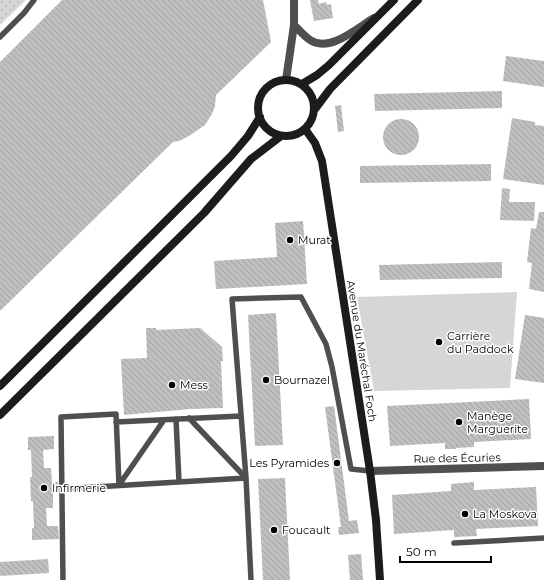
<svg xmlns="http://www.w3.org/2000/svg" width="544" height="580" font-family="Montserrat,sans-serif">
<defs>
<pattern id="grass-dots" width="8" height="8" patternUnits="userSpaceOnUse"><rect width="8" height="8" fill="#d6d6d6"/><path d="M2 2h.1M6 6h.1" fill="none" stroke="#b6b6b6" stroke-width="1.8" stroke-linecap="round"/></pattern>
<pattern id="building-back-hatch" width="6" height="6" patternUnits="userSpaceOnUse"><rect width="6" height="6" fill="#bfbfbf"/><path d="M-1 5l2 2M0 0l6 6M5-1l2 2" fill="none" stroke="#a2a2a2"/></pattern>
</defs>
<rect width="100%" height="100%" fill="#fff"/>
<path fill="url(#grass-dots)" d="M0,0H26L0,25Z"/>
<path fill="#d6d6d6" d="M517,292L510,388L374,391L357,297Z"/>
<path fill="url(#building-back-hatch)" d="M62,0H263L271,42L216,95L215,106L212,114L205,125L189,136L179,141L173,142L0,311V62Z
M310,0H318L319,4L326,2L327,5L331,4L333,18L314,21Z
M506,56L544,61V87L503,81Z
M502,91V108L375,111L374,94Z
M341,105L344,131L338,132L335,106Z
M512,118L535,122V125L544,126V185L503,179Z
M383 137a18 18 0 1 1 36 0a18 18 0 1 1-36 0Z
M491,164V181L360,183V166Z
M502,188L510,189L509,202H535L534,221L500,220Z
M539,212H544V292L529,289L532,263L527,262L531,228L536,229Z
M303,221L307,284L216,289L214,261L277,257L275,223Z
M502,262V278L380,280L379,265Z
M276,313L283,445L255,446L248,315Z
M525,315L544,318V383L515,379Z
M146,328H156V330L200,328L222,347L223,361H221L223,408L190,409L124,415L121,359L147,358Z
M529,399L531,439L474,442V447L456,448V449H445V443L390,446L387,406Z
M334,406L349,521L357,520L359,533L339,535L338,527H341L325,407Z
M54,436V449L43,450L44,468H51L52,483L58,482L59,493H53V508H46L47,526H58L59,539L32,540V528H34L33,501H31L30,477H32L31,450H28V437Z
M285,478L290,580H263L258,479Z
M474,482V490L536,487L538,526L476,529L477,536L454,537V530L394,534L392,495L451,491V484Z
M361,554L363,580H350L348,555Z
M48,559L49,573L0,576V562Z"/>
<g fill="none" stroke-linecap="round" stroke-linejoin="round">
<path stroke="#4f4f4f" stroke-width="5.5" d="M0,37L24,13L34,0
M189,418L246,478
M176,419L179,482
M116,422L241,416
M119,485L164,420
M61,489L246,478
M454,543L544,538
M63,580L61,417L116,414L119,485
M251,580L246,478L232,299L301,297L326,344L332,367L351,469L370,471"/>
<path stroke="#4f4f4f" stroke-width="8" d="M294,25C299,30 304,36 310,40C330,53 357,28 374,18
M286,80L294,25V0
M370,471L544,466"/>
<path stroke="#1c1c1c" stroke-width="8" d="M258 108a28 28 0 1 1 56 0a28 28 0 1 1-56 0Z
M302,84L317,75L329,65L394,0
M315,109L330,89L418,0
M305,129L315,143L322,161L370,471L376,520L380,580
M0,386L231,156L248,136L260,117
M0,415L204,213L251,159L281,136"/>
</g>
<g fill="#000" stroke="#fff" stroke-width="1.5">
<circle cx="290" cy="240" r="4"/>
<circle cx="439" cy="342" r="4"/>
<circle cx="266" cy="380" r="4"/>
<circle cx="172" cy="385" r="4"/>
<circle cx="459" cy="422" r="4"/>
<circle cx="337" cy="463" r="4"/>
<circle cx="44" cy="488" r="4"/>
<circle cx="465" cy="514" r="4"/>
<circle cx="274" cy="530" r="4"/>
</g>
<g text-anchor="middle" stroke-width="3" stroke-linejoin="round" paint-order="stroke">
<g font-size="11" fill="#000" stroke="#fff" text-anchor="start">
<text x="298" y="244">Murat</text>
<text x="447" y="340">Carrière<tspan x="447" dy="13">du Paddock</tspan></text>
<text x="274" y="384">Bournazel</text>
<text x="180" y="389">Mess</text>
<text x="467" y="420">Manège<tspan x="467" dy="13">Marguerite</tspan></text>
<text x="329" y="467" text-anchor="end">Les Pyramides</text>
<text x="52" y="492">Infirmerie</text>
<text x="473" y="518">La Moskova</text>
<text x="282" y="534">Foucault</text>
</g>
<g font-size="11" fill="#000" stroke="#fff">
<text transform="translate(362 351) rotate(81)" y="4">Avenue du Maréchal Foch</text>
<text transform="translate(457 458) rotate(-1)" y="4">Rue des Écuries</text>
</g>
</g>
<path d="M400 556v6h91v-6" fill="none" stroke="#000000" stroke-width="2"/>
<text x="406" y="556" font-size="12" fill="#000000" stroke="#ffffff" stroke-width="3" paint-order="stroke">50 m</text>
</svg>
